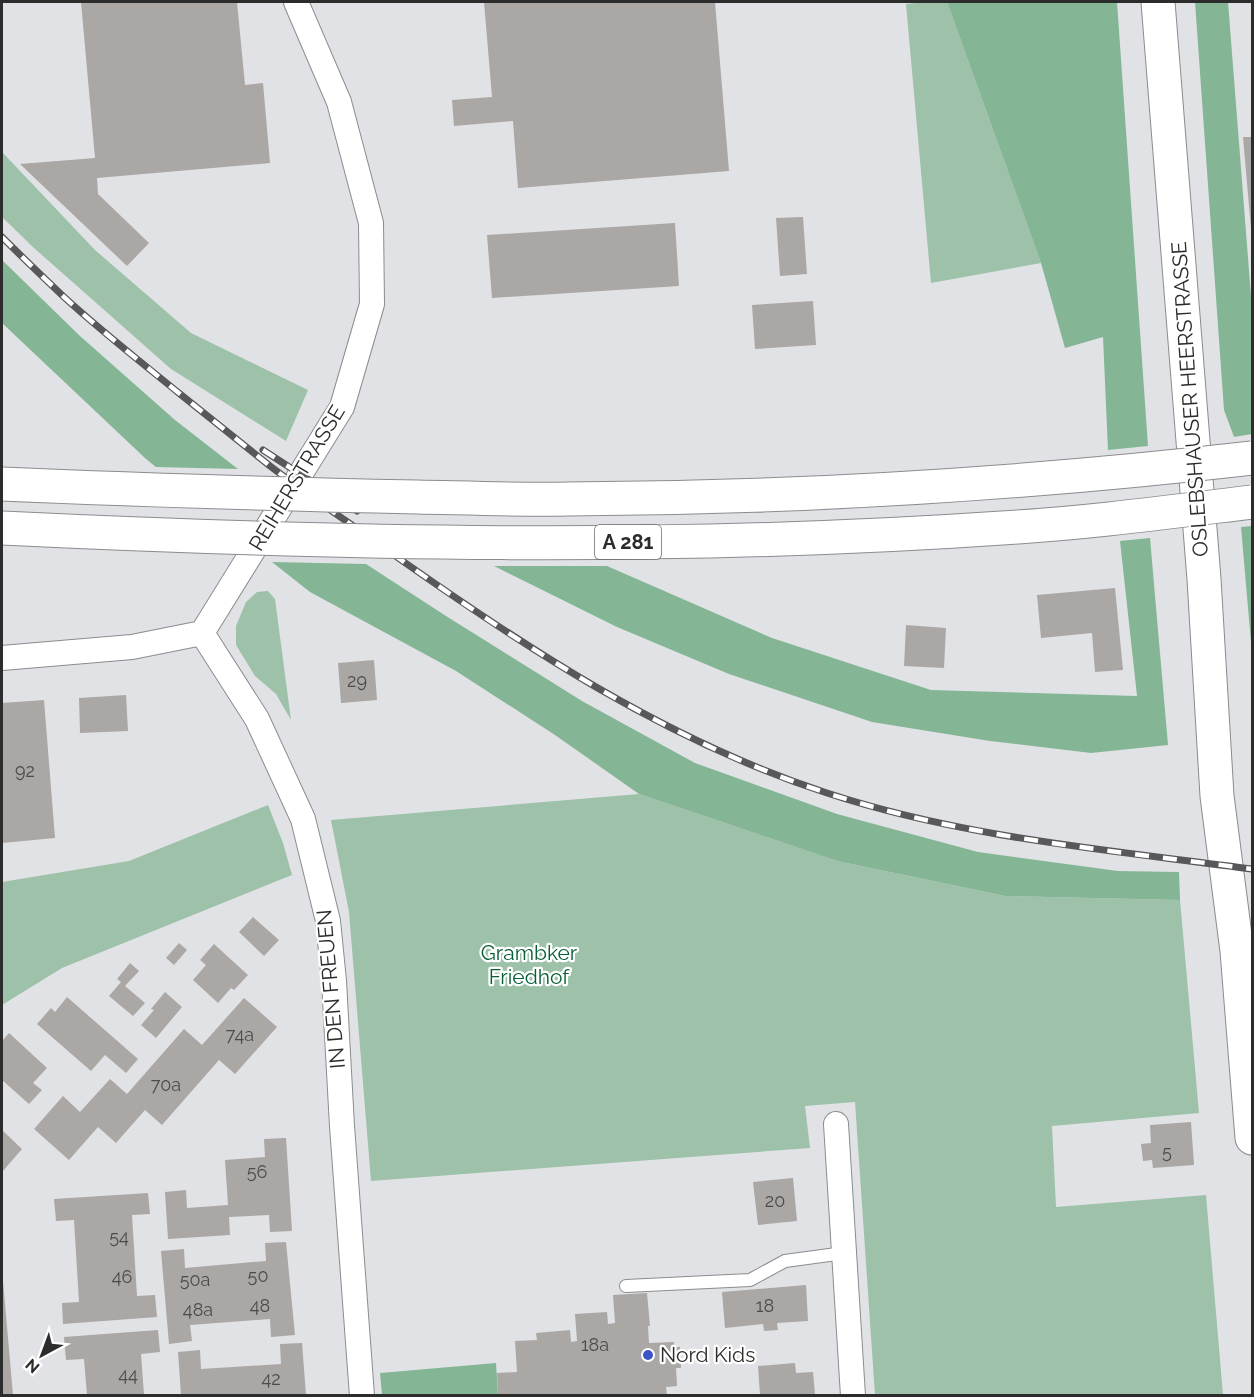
<svg xmlns="http://www.w3.org/2000/svg" width="1254" height="1397" font-family="Raleway,sans-serif">
<rect width="100%" height="100%" fill="#e1e2e5"/>
<path fill="#9dc2a9" d="M925,2H947L1041,263L931,283L906,4Z
M2,152L95,250L191,333L308,390L286,441L171,369L34,248L2,217Z
M268,591L275,599L291,720L276,694L255,676L236,645V626L246,602L257,592Z
M639,794L837,861L1005,896L1180,900L1199,1113L1052,1126L1056,1207L1206,1195L1223,1395H875L855,1102L805,1106L810,1148L371,1181L349,912L331,820Z
M268,805L283,843L292,875L62,968L2,1005V882L129,861Z"/>
<path fill="#84b695" d="M947,2H1117L1148,446L1108,450L1103,337L1065,348L1041,263Z
M1195,2H1228L1252,309V434L1234,437L1224,410Z
M2,260L80,336L175,420L238,469L156,467L146,459L2,323Z
M1252,526V654L1241,527Z
M1150,538L1168,745L1091,753L990,741L872,722L729,674L617,627L494,566H607L772,638L931,690L1137,696L1120,541Z
M272,562L366,564L446,616L582,701L695,763L837,814L978,852L1118,871L1179,872L1180,900L1005,896L837,861L639,794L555,735L456,671L310,592Z
M496,1363L498,1395H382L380,1373Z"/>
<path fill="#aaa7a5" d="M81,2H237L245,85L263,83L270,163L97,178L98,194L149,243L127,266L20,164L95,158Z
M484,2H715L729,171L518,188L513,121L454,126L452,100L492,97Z
M1243,137H1252V229H1251Z
M803,217L807,274L780,276L776,218Z
M675,223L679,286L492,298L487,235Z
M813,301L816,345L755,349L752,305Z
M1115,588L1123,670L1095,672L1092,633L1041,638L1037,595Z
M906,625L946,628L944,668L904,666Z
M374,660L377,700L341,703L338,663Z
M126,695L128,731L80,733L79,698Z
M44,700L55,838L2,843V703Z
M253,917L279,940L264,956L239,932Z
M179,943L187,950L174,965L166,958Z
M214,944L248,975L234,990L231,988L218,1003L193,980L206,965L200,960Z
M130,963L139,971L125,986L145,1003L133,1016L109,996L121,982L117,979Z
M165,992L182,1007L156,1038L141,1025L154,1010L151,1009Z
M67,997L138,1059L126,1073L105,1055L91,1071L37,1024L51,1008L55,1012Z
M244,998L277,1027L235,1074L219,1060L162,1125L145,1110L116,1143L98,1127L69,1160L34,1129L63,1096L80,1112L110,1079L127,1094L184,1029L202,1045Z
M9,1033L47,1068L33,1083L42,1090L29,1104L2,1080V1041Z
M1191,1122L1194,1165L1153,1168L1152,1160L1143,1161L1141,1144L1151,1143L1150,1125Z
M2,1130L22,1149L2,1172Z
M286,1138L292,1231L270,1232L269,1215L229,1217L230,1235L168,1239L165,1192L186,1190L187,1208L228,1205L225,1160L265,1157L264,1139Z
M793,1178L797,1221L758,1225L753,1182Z
M148,1193L150,1214L132,1215L137,1296L155,1295L157,1317L63,1324L62,1303L79,1302L74,1220L56,1221L54,1199Z
M286,1242L295,1335L271,1337L270,1319L190,1325L192,1341L169,1344L161,1251L184,1249L185,1268L266,1261L265,1243Z
M2,1281H3L13,1395H2Z
M806,1285L808,1321L777,1323L778,1330L764,1331L763,1324L725,1328L722,1292Z
M647,1293L650,1326H648L649,1343L674,1342V1347H680L681,1368H676L677,1386L666,1387L667,1395H498L497,1373L517,1372L515,1341L537,1340L536,1333L570,1330L571,1342L577,1341L575,1314L607,1312L608,1324L615,1323L613,1295Z
M158,1330L160,1352L141,1354L144,1395H87L84,1359L66,1360L64,1337Z
M302,1343L306,1395H181L178,1352L200,1350L201,1369L281,1364L280,1344Z
M795,1363L796,1373L813,1372L815,1395H760L758,1366Z"/>
<g fill="none" stroke-linecap="round" stroke-linejoin="round">
<defs>
<path id="lane" d="M626,1286L750,1280L785,1261L844,1253"/>
<path id="street" d="M202,633L257,719L303,819L328,921L334,981L342,1126L362,1396
M202,633L342,407L372,304L371,223L339,102L296,2
M2,658L132,647L202,633
M836,1124L853,1396"/>
<path id="secondary" d="M1158,2L1204,579L1217,796L1237,951L1252,1138"/>
</defs>
<use href="#lane" stroke="#8a8c8e" stroke-width="14"/>
<use href="#street" stroke="#8a8c8e" stroke-width="26"/>
<use href="#secondary" stroke="#8a8c8e" stroke-width="35"/>
<use href="#lane" stroke="#fff" stroke-width="12"/>
<use href="#street" stroke="#fff" stroke-width="24"/>
<use href="#secondary" stroke="#fff" stroke-width="33"/>
<defs>
<path id="rail" d="M2,237C22,257 43,277 64,297C101,331 141,362 180,394C210,418 240,442 270,466C308,495 348,522 387,550C524,647 667,741 827,793C964,838 1110,850 1252,869
M263,450L357,511"/>
</defs>
<use href="#rail" stroke="#58585a" stroke-width="7"/>
<use href="#rail" stroke="#fff" stroke-width="4.5" stroke-dasharray="14" stroke-linecap="butt"/>
<defs>
<path id="highway-bridge" d="M2,484C140,490 278,494 417,497C467,498 518,500 568,499C797,498 1025,484 1252,458
M2,528C335,544 669,551 1002,528C1086,523 1169,512 1252,502"/>
</defs>
<use href="#highway-bridge" stroke="#8a8c8e" stroke-width="35" stroke-linecap="butt"/>
<use href="#highway-bridge" stroke="#fff" stroke-width="33"/>
</g>
<circle fill="#3d54c7" stroke="#fff" stroke-width="2" cx="648" cy="1355" r="6"/>
<g text-anchor="middle" stroke-width="4.5" stroke-linejoin="round" paint-order="stroke">
<g font-size="18" fill="#4c4b4b">
<text x="357" y="687">29</text>
<text x="25" y="777">92</text>
<text x="240" y="1041">74a</text>
<text x="166" y="1091">70a</text>
<text x="1167" y="1158">5</text>
<text x="257" y="1178">56</text>
<text x="775" y="1207">20</text>
<text x="119" y="1243">54</text>
<text x="258" y="1282">50</text>
<text x="122" y="1283">46</text>
<text x="195" y="1286">50a</text>
<text x="260" y="1312">48</text>
<text x="765" y="1312">18</text>
<text x="198" y="1316">48a</text>
<text x="595" y="1351">18a</text>
<text x="128" y="1381">44</text>
<text x="271" y="1385">42</text>
</g>
<rect fill="#fff" stroke="#6b6b6c" stroke-width="1.5" x="595" y="525" width="66" height="34" rx="4.5"/>
<g font-size="20" font-weight="bold" fill="#2c2c2d">
<text x="628" y="549">A 281</text>
</g>
<g font-size="21" fill="#2c2c2d" stroke="#fff">
<text transform="translate(1190 399) rotate(-94)" y="7">OSLEBSHAUSER HEERSTRASSE</text>
<text transform="translate(297 478) rotate(-59)" y="7">REIHERSTRASSE</text>
<text transform="translate(331 989) rotate(-95)" y="7">IN DEN FREUEN</text>
</g>
<g font-size="21" fill="#085f36" stroke="#fff">
<text x="529" y="960">Grambker<tspan x="529" dy="24">Friedhof</tspan></text>
</g>
<g font-size="21" fill="#2c2c2d" stroke="#fff" text-anchor="start">
<text x="660" y="1362">Nord Kids</text>
</g>
</g>
<rect width="1254" height="1397" fill="none" stroke="#2c2c2d" stroke-width="6"/>
<g transform="translate(42 1355) rotate(221)" stroke="#ffffff" stroke-width="4.5" paint-order="stroke">
<path d="M0-4.5L10 22L0 15L-10 22Z" fill="#2c2c2d"/>
<text y="-9" font-size="16" font-weight="bold" text-anchor="middle" fill="#2c2c2d">N</text>
</g>
</svg>
